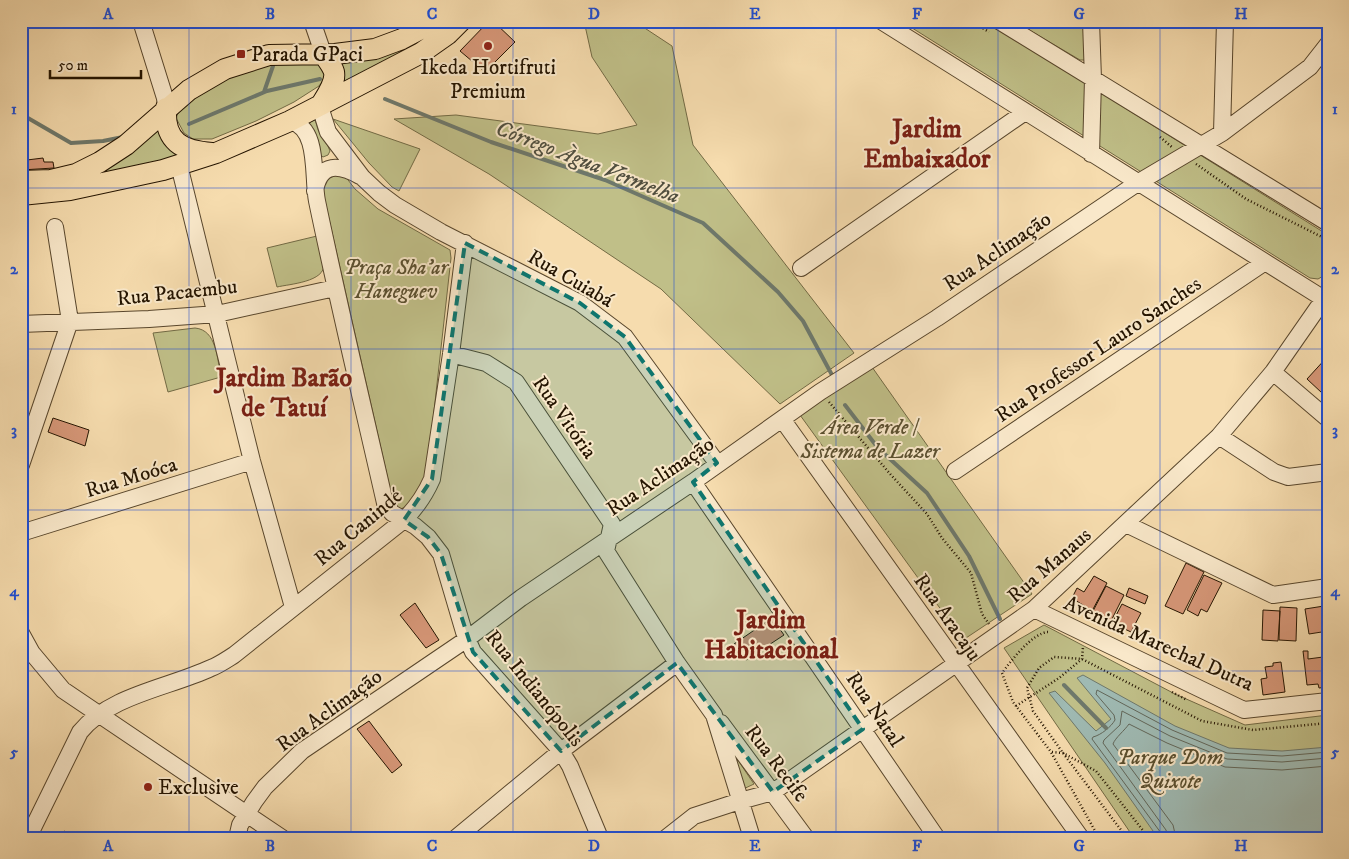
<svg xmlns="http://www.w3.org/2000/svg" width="1349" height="859" font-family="'IM FELL DW Pica',serif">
<rect width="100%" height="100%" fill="#f6dcae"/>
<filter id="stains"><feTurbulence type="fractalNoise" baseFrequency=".004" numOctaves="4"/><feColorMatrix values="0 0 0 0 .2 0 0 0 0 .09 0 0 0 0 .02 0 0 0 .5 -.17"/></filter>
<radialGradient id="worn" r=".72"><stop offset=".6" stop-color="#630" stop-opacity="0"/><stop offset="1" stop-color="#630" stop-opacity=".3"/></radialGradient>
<path fill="#c0bf88" stroke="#726a44" d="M584,21H634L672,46L693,145L854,353L780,404L661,289L489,174L394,119L456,115L598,134L637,125L592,57Z
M901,21H986L1328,235V271L1325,275L1318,279L1310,278Z
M1014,21H1085L1086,58L1084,60H1080Z
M405,46L407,51L341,85L334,61Z
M276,61L319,63L326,76L319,86L294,102L256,121L212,139H193L184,133L176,118L182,104L213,82Z
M312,115C317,121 316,127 320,134C323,140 328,144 330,151L328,155L323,157L319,154L307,120Z
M333,119L420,149L399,191L392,187L369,163Z
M162,122L189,155L63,184Z
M334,174L345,176L355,189L378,209L450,250L451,258L427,474L409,506L400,509L394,506L322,188L329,177Z
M317,236C319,245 323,255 324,264C325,282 290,284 277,287L267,248Z
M195,328C217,330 217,359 221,377L168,392L153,333Z
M872,367L1032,594L963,640L800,415Z
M1044,625L1175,694L1245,725L1328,715V838H1134L1004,648Z
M729,747L754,784L739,791Z"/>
<path fill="#9fbab3" stroke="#6e786b" d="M1083,675L1175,726L1229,748L1282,751L1328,747V838H1158L1105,763L1049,693L1055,691L1096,731L1111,719L1077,678Z"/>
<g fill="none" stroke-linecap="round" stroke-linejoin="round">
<path stroke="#62675a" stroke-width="1" d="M1162,838L1161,833L1092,739L1093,737C1101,735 1111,727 1115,720L1114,715L1096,694L1097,690L1172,730L1227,753L1282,756L1328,752
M1168,838L1166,830L1103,743L1104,740L1120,725L1122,711L1170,736L1227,759L1282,762L1328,758
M1176,838L1173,825L1113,744C1115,738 1125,730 1129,724L1167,743L1225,767L1282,770L1328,766"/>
<path stroke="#6e786b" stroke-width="4" d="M264,92L273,66
M385,99L491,142L605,180L703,223L778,292L803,321L832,375
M21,114L71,143L103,141L123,137
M189,124L267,91L320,79
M845,405L878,448L927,493L969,556L1000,619
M1064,685L1106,728"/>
</g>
<path fill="#d79778" stroke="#241400" d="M489,21H493L515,42L485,72L460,51Z
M27,157V160L43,158L44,162H53L54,168L21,170V158Z
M1328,356V386L1322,393L1307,379Z
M53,418L89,430L85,446L48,432Z
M1186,563L1204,572L1183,614L1165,606Z
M1204,575L1222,583L1207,612L1201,609L1198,616L1187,610Z
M1094,576L1107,583L1092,611L1072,598L1077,588L1084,592Z
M1106,586L1124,595L1110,623L1092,613Z
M1129,588L1148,596L1145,604L1126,596Z
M415,603L439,640L426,648L400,615Z
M1122,604L1141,613L1131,632L1112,623Z
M1324,606L1328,631L1309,634L1305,609Z
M1280,607L1297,608L1296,641L1279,640Z
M1263,610L1280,611L1278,641L1262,640Z
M772,618L784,635L746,660L734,644Z
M1303,651H1308V659L1323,657L1325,675H1328V687L1319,688L1318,684L1307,685Z
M1281,662L1285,692L1263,695L1261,679L1267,678L1265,667L1273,666V663Z
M369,721L402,765L392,773L357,729Z
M64,831L77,838H60Z"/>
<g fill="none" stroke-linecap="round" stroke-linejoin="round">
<defs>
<path id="minor" d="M141,21L165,98L166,108
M312,21L323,53
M881,21L1324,299
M999,21L1328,223
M322,103V113L328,132L362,177L379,193L395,205L441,232L580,303L625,337L717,463
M290,121C320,128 312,177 317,201C338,302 362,402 385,503L392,513L415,526L428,537L441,554L464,632L473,652L561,751L570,766L600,838
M1222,133L1225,21
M1091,154L1093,79L1091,21
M179,165L252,461L293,607
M315,191C320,161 340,165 360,176
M801,268L1025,112
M21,324L149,319L217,314L335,288
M451,354L486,363L516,382L612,524L606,551L677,663L714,715L752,838
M1273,372L1328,419
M782,419L1081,838
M1219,436L1274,472L1288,477L1328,472
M21,465L70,321L55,227
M955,471L1265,262
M693,482L937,838
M1126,524L1273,595L1328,587
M21,533L252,461
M1034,609L1244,710L1328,701
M21,633L32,653L63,690L282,838
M721,723L806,838
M28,838L80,732C110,695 168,688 211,668C219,665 226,660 234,655L404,520C417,507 425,495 432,479L451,354L465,243
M237,838L240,825L254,802L265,787L302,751L467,639L521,598L693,482L820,392L937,318L1139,182L1222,133L1310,67L1328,44
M456,838L561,751L677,663
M666,838L694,816L740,801L773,792L1034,609L1219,436L1273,372L1328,293"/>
<path id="major" d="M322,103C327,95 336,82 334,72C332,65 326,59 323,53
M166,108C164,142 182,151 212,153
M21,181L51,180L76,174L100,162L126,145L189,90L225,69L269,55L335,54L375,49L402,39L436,21
M21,195L70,190L163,170L216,153L290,121L421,53L448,34L461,21"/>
</defs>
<use href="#minor" stroke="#58462c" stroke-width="18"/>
<use href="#major" stroke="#241400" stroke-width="22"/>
<path stroke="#241400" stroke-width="2.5" stroke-dasharray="1 2.5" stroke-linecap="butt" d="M971,21L989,32
M1160,137L1173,148
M1196,164L1246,199L1328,240
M829,402L891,475L927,514L942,538L971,573L982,614L989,624
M1048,632C1032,633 1011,661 1002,673L1013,702L1051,752L1099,838
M1172,692L1187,700
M1016,706L1059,678L1082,659L1083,647
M1052,752L1063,753L1096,771L1149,838
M1127,838L1063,753L1033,711L1027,688L1039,668L1054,657L1082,659L1202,721L1253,730L1328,723"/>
<use href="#minor" stroke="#f9e8ca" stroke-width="16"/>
<use href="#major" stroke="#f6dcae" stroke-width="20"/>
</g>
<path fill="#0f766e" fill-opacity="0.2" stroke="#0f766e" stroke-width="4" stroke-dasharray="10 6" stroke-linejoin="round" d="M465,243L580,303L625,337L717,463L693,482L863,729L773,792L677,663L561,751L473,652L441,554L428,537L404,520L432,479Z"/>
<path fill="none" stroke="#1d4ed8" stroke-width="1" stroke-opacity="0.55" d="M189,21V838M351,21V838M513,21V838M674,21V838M836,21V838M998,21V838M1160,21V838M21,188H1328M21,349H1328M21,510H1328M21,671H1328"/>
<g fill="#8f2418" stroke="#f9e8ca" stroke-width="2">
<circle cx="488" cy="46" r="5"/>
<rect x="236" y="49" width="10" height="10" rx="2.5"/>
<circle cx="148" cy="787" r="5"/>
</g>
<g text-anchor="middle" stroke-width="4" stroke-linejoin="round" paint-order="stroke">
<g font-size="21" fill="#241400" stroke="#f9e8ca" text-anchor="start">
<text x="251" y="61">Parada GPaci</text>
<text x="488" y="74" text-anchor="middle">Ikeda Hortifruti<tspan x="488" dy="24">Premium</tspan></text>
<text x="158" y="794">Exclusive</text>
</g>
<g font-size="21" fill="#241400" stroke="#f9e8ca">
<text transform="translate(997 251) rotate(-34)" y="7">Rua Aclimação</text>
<text transform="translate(571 278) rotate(30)" y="7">Rua Cuiabá</text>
<text transform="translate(177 292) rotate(-6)" y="7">Rua Pacaembu</text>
<text transform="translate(1098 349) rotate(-34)" y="7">Rua Professor Lauro Sanches</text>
<text transform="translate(565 417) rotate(55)" y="7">Rua Vitória</text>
<text transform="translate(660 476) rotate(-34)" y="7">Rua Aclimação</text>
<text transform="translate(131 477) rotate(-17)" y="7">Rua Moóca</text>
<text transform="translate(358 527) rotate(-40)" y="7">Rua Canindé</text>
<text transform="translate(1049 565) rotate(-41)" y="7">Rua Manaus</text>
<text transform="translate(948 617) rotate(55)" y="7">Rua Aracaju</text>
<text transform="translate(1159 643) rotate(24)" y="7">Avenida Marechal Dutra</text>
<text transform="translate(535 688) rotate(51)" y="7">Rua Indianópolis</text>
<text transform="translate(875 709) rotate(56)" y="7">Rua Natal</text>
<text transform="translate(329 710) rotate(-36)" y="7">Rua Aclimação</text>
<text transform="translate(777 763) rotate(53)" y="7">Rua Recife</text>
</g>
<g font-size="21" font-style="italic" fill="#5b5030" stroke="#f9e8ca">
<text x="396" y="274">Praça Sha'ar<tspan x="396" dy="24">Haneguev</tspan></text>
<text x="870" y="434">Área Verde /<tspan x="870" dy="24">Sistema de Lazer</tspan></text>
<text x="1170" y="764">Parque Dom<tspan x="1170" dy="24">Quixote</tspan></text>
</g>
<g font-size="22" font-style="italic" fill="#4f4e3f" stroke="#f9e8ca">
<text transform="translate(588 161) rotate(21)" y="8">Córrego Àgua Vermelha</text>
</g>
<g font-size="26" font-weight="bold" fill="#7a1f14" stroke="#f9e8ca">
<text x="927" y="137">Jardim<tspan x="927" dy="30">Embaixador</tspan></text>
<text x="284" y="386">Jardim Barão<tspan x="284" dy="30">de Tatuí</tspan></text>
<text x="771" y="628">Jardim<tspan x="771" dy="30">Habitacional</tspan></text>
</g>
</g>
<rect width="1349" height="859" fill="none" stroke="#f6dcae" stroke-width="55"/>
<path d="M50 70v8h91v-8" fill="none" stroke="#241400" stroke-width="2.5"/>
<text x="58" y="70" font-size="15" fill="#241400" stroke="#f9e8ca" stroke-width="4" paint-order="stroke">50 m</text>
<rect x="28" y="28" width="1294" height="804" fill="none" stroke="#1d4ed8" stroke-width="2"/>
<g font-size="16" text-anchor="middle" font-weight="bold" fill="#1d4ed8">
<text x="108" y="19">A</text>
<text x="270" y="19">B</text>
<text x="432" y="19">C</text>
<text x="594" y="19">D</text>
<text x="755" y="19">E</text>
<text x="917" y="19">F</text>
<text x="1079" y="19">G</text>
<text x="1241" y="19">H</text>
<text x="14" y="114">1</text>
<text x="1335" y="114">1</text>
<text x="14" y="274">2</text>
<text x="1335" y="274">2</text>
<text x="14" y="435">3</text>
<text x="1335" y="435">3</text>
<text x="14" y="596">4</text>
<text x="1335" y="596">4</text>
<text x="14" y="757">5</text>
<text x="1335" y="757">5</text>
<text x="108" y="851">A</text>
<text x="270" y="851">B</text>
<text x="432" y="851">C</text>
<text x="594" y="851">D</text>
<text x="755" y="851">E</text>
<text x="917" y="851">F</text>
<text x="1079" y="851">G</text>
<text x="1241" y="851">H</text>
</g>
<rect width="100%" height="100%" filter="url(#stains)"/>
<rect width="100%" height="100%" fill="url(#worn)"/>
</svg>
